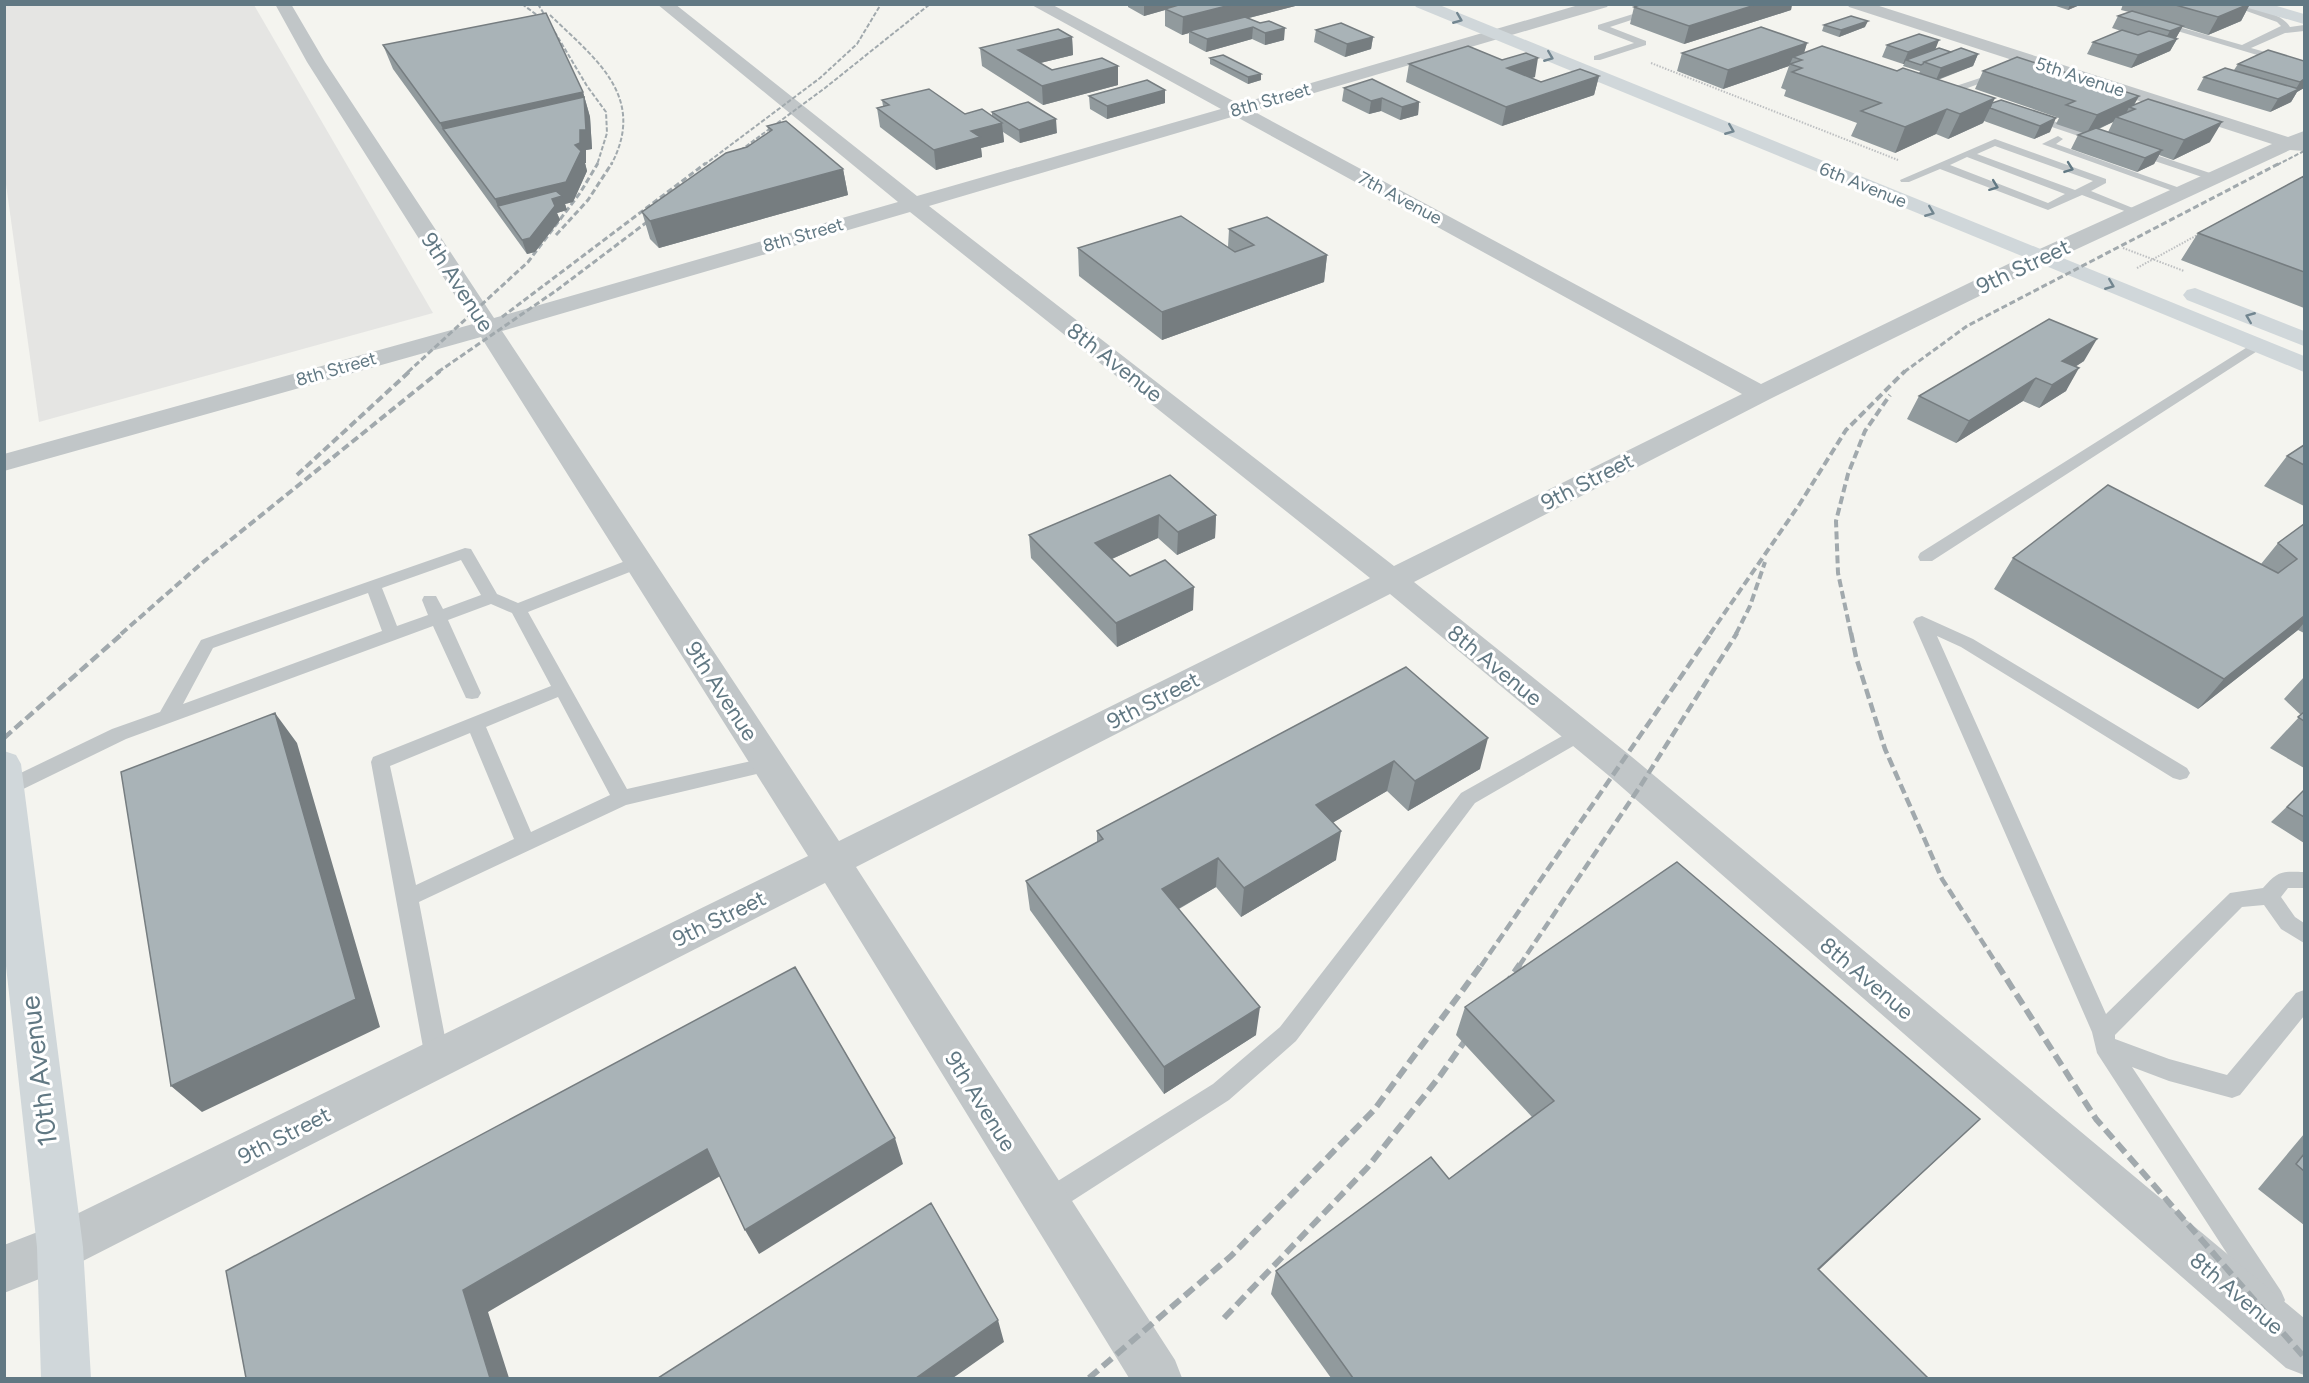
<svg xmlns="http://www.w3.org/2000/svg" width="2309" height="1383" font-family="Figtree,sans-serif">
<rect width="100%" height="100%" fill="#f4f4ef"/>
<path fill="#e5e5e3" d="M4,5H254L433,313L39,422L5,177Z"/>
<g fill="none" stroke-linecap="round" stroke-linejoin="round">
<path stroke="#bdbfc1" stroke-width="2" stroke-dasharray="1.5 1.5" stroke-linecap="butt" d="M1651,63L1898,160
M2123,248L2184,271
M2137,268L2201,233"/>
<path fill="#c1c6c8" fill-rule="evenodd" d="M1665,4H1680L1610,27L1646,41V45L1600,60H1594V56L1634,43L1598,29V25Z
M2227,4C2244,4 2282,12 2290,27L2304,25V31L2285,33L2251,48L2304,63V69L2154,24L2158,21L2242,45L2281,26L2277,22Z
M1998,72L2006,74L1962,90L1972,94V98H1966L1950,91L1953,87Z
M2032,114L2110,140L2111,142L2102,144L2028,119V115Z
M2058,136L2063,139L2056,144L2191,192L2185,195L2181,194L2042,144Z
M1995,139L2106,179V183L2091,191L2145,213L2139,216L2135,215L2082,195L2048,210L1940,169L1909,182H1901L1900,180ZM1995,146L2093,181L2075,190L1977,154ZM1967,157L2065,194L2048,203L1950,165Z
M2135,148L2219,176L2220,178L2219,180H2211L2131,153L2130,151Z
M2257,341L2264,345L2262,348L1932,561H1920L1918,557L1920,553Z
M465,548L471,549L497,594L518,603L633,558H645L647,562L645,566L528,612L627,789L769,757L776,759L778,764L776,769L769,771L626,805L419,902L449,1058L445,1065L437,1069L429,1065L425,1058L371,762L373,757L551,686L512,613L491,604L448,620L481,693L478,698L472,699L466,698L433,626L126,739L13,794L4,796V781L112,729L160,712L201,640ZM461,560L481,595L443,609L436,596H424L422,600L428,615L397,626L382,588ZM368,593L382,631L183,704L213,648ZM558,697L610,795L531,832L486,727ZM470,733L514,839L416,885L390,766Z
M1922,616L1973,639L2187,768L2190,773L2187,778L2180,780L2173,778L1961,647L1937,636L2106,1014L2230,893L2263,888C2278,871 2282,871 2304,872V888H2288L2281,897L2295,917L2304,923V943L2281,929L2264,905L2242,907L2115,1035V1039L2169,1059L2227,1075L2296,993L2304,990V1016L2240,1095L2232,1098L2169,1081L2132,1067L2281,1291L2285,1300L2281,1309L2272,1313L2263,1309L2097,1053L2092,1032L1913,622L1916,618Z
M1580,726L1587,728L1589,733L1587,738L1475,803L1296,1041L1229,1100L1055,1212L1046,1215L1037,1212L1033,1203L1037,1194L1213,1084L1280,1027L1461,793Z"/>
<path fill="#c1c6c8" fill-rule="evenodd" d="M275,4H291L325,62L494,318L898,202L657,4H675L917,196L1221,109L1030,4H1051L1239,104L1582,4H1609L1607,7L1253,111L1761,384L2033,252L2272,144L1849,7L1847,4H1873L2288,137L2304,131V151L2290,150L2049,262L1770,399L1414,582L1632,757L2304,1318V1375L2286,1368L1608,775L1390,594L856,867L1175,1360L1182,1378H1129L825,883L77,1264L4,1293V1245L48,1228L808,856L481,337L4,471V454L473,324L307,62ZM1235,116L1742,394L1394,566L929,206ZM910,212L1370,578L839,841L502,331Z"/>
<path fill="#d0d7da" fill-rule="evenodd" d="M1414,4H1437L2304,356V372L1416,7Z
M2195,288L2304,331V346L2187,300L2183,295L2187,290Z
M4,751L16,755L21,764L83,1247L91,1378H41L37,1247L4,948Z"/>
<path fill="#d0d7da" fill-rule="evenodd" d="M2243,4H2270L2304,14V24L2245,7Z"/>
<path stroke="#a1a9ad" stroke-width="2" stroke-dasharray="4.5 2" stroke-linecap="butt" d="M522,4L545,21
M538,4L587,86L606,112L607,133L597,165
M550,15C594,58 648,96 611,165
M730,158L825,88L930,4
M704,165L820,78L857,44L881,4
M2277,165L2304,151"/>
<path stroke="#a1a9ad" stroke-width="3" stroke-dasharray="6 3" stroke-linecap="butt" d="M556,235L588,200L612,163
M502,317L706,163
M408,372L528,262L580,193L598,163
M438,372L557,290L659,213
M1904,372L1967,326L2280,163"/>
<path stroke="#a1a9ad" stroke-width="4" stroke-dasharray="8 4" stroke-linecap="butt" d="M297,475L410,371
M121,634L202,563L440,371
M1710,634L1799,505L1846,430L1905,371
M1736,634L1750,606L1765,562
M1851,634L1838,573L1836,521L1848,474L1865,431L1890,395"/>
<path stroke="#a1a9ad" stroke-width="4.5" stroke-dasharray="10 4.5" stroke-linecap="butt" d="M1851,633L1856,657L1885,749L1942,879L1998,966
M4,738L123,633
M1481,966L1711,633
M1519,966L1641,785L1737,633"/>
<path stroke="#a1a9ad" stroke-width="6" stroke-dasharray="12 6" stroke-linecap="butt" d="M1997,964L2096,1119L2304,1357
M1504,987L1520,964
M1224,1318L1367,1168L1440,1076L1474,1028
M1089,1378L1231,1256L1374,1110L1482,964"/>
</g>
<path fill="#919a9d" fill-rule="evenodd" d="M1128,4H1303L1249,18L1284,40L1265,45L1252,39L1206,52L1189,43V33L1182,35L1165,26V10L1144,16L1128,7Z
M1642,4H1792L1791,10L1684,44L1630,24L1634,7Z
M2050,4H2082L2068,10Z
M2123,4H2250L2241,21L2208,35L2182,27L2176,38H2175L2177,39L2170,51L2131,68L2087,54L2093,42L2121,31L2112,28L2118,16L2129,12L2121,10Z
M1824,25L1865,27L1839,37L1822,31Z
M1316,30L1373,37L1371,49L1345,57L1314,42Z
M1072,37L1073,55L1040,63L1052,70L1118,66V85L1043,105L982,66L980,48Z
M1807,43L1804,52L1897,71L1919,73L1920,71H1919L1903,66L1904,64H1903L1882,57L1887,45L1935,49L1951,52L1978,54L1973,66L1938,80L1992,103L2001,100L2050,132L2034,139L1984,121L1983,123L1948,139L1936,134L1895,153L1851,136L1857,123L1784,96L1786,90L1781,88L1789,66L1723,89L1677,71L1682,53Z
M383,45L583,92L590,117L592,149L586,150V163H585L587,171L573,202L565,204L567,210L557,213L560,220L535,252L527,254L393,69Z
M1210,58L1261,80L1248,84L1210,64Z
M2304,61V88L2297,92L2291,102L2270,112L2197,90L2204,77L2234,70L2238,64Z
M1409,64L1535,77L1531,78L1541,82L1599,76L1594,95L1502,126L1406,82Z
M1983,71L2139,96L2134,105L2210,142L2173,160L2159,155L2154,164L2137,172L2071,149L2078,135L2083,133L2056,124L2059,118L1975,89ZM2113,122L2108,132L2099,129Z
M1344,88L1419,102L1418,115L1400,120L1381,111L1369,114L1342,101Z
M1165,90V103L1107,119L1090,109L1089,96Z
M882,100L965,114L992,116V112L1057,133L1020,143L1003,132L1004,142L981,148L982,157L936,170L880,127L877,108L883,106Z
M767,126L843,169L848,195L659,248L650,239L642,212L747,147L769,132Z
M2304,176V308L2181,260L2198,233Z
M1229,229L1327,255L1324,282L1162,340L1079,276L1078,248L1228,247Z
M2084,361L2075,367L2066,391L2039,408L2023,401L1956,443L1907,419L1919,396Z
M2304,445V506L2264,486L2287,456Z
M1170,475L1216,515L1215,538L1177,555L1158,538L1112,559L1130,576L1193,610L1117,647L1031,558L1029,535Z
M2304,524V633L2298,630L2198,709L1994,589L2013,558L2261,564L2278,543Z
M1406,667L1480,769L1408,811L1387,791L1333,822L1336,860L1241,917L1216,887L1179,909L1256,1035L1164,1094L1030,910L1026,881L1097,842V831Z
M2304,677V768L2270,748L2301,715L2284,699Z
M2304,790V843L2271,822Z
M1465,1007L1953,1144L1819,1270L1928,1378H1331L1271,1294L1276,1271L1449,1179L1532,1117L1456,1035Z
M2304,1134V1225L2258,1189Z"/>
<path fill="#767d80" d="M1144,4H1189L1165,9V10L1144,16Z
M1234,4H1303L1193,32L1189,31V33L1182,35L1183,17Z
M1758,4H1792L1791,10L1684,44L1689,26Z
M2070,4H2082L2068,10Z
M2249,4H2250L2241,21L2208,35L2218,17Z
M1868,21L1865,27L1839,37L1841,30Z
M2183,26L2176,38L2163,43L2170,31Z
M1253,27L1252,39L1206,52L1207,39Z
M1285,28L1284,40L1265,45V33Z
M1072,37L1073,55L1020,68L1018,50Z
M1373,37L1371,49L1345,57L1347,44Z
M2177,39L2170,51L2131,68L2138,55Z
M1939,40L1934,53L1906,60L1904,64H1903L1908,52Z
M1807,43L1802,60L1793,57L1789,66L1723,89L1728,70Z
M1978,54L1973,66L1936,80L1941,68Z
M1538,58L1535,77L1504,86L1507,68Z
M1118,66V85L1043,105L1042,86Z
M1261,74V80L1248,84V77Z
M1599,76L1594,95L1502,126L1506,107Z
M2304,79V88L2297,92L2291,102L2270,112L2278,99L2294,92L2300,82Z
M1165,90V103L1107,119V106Z
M583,92L590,117L592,149L586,150V163H585L587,171L573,202L565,204L567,210L557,213L560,220L535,252L527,254L522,240L498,206L503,220L495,199L575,145L443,129L440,123Z
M2139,96L2132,108L2129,107L2124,118L2116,117L2113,122L2086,134L2097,115Z
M1382,98L1381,111L1369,114L1371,101Z
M1995,98L1983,123L1948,139L1960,114Z
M1419,102L1418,115L1400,120L1402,107Z
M1947,109L1936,134L1895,153L1905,127Z
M2056,118L2050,132L2034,139L2040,126Z
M1056,119L1057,133L1020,143L1019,130Z
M2222,122L2210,142L2173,160L2184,140Z
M1002,123L1004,142L981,148L982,157L936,170L934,150L971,131Z
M2162,150L2154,164L2137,172L2145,158Z
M843,169L848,195L659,248L650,221Z
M1327,255L1324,282L1162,340V312Z
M2097,339L2084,361L2049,383L2062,361Z
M2079,368L2066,391L2039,408L2052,385Z
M2036,378L2023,401L1956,443L1969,421Z
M1159,515L1158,538L1096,566L1095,543Z
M1216,515L1215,538L1177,555L1178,532Z
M1194,587L1193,610L1117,647L1116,623Z
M2304,616V623L2298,630L2198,709L2224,679Z
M275,713L297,743L380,1027L202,1112L171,1086Z
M1488,738L1480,769L1408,811L1415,781Z
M1394,761L1387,791L1312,835L1316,805Z
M1341,831L1336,860L1241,917L1244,888Z
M1218,858L1216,887L1162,918V889Z
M1260,1007L1256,1035L1164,1094V1067Z
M1980,1119L1953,1144L1795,1292L1818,1269Z
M895,1138L903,1164L759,1254L745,1230Z
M707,1149L722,1175L488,1312L509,1378H490L463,1290Z
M998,1320L1004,1342L953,1378H916Z"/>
<path fill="#a9b3b7" stroke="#767d80" stroke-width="1.5" d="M1182,4H1234L1183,17L1165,9Z
M1642,4H1758L1689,26L1634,7Z
M2172,4H2249L2218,17Z
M2132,11L2183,26L2170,31L2118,16Z
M546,13L583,92L440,123L383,45Z
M1851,16L1868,21L1841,30L1824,25Z
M1245,17L1260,23L1269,21L1285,28L1265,33L1253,27L1207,39L1189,31Z
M1341,23L1373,37L1347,44L1316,30Z
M1761,27L1807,43L1728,70L1682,53Z
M1058,29L1072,37L1018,50L1052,70L1102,58L1118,66L1042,86L980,48Z
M2122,30L2138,35L2149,31L2177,39L2138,55L2093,42Z
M1919,34L1939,40L1908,52L1887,45Z
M1468,46L1502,60L1526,53L1538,58L1507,68L1541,82L1580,69L1599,76L1506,107L1409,64Z
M1822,46L1897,71L1903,68L1995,98L1960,114L1947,109L1905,127L1861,111L1881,103L1792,72L1802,68L1790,64L1802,60L1793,57Z
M1939,48L1951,52L1924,62L1923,64L1921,65L1906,60Z
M1961,48L1978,54L1941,68L1924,62Z
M2268,50L2304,61V79L2300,82L2238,64Z
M1223,55L1261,74L1248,77L1210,58Z
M2017,57L2139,96L2097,115L2066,105L2075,101L1983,71Z
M2225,68L2299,89L2278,99L2204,77Z
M1372,79L1419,102L1402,107L1382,98L1371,101L1344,88Z
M1147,80L1165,90L1107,106L1089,96Z
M929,89L965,114L982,109L1002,123L971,131L980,137L934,150L877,108L889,105L882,100Z
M584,97L586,130H580V143L575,145L581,151L566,182L495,199L443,129Z
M2148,99L2222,122L2184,140L2116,117L2135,109L2129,107Z
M2001,100L2056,118L2040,126L1990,108L1992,103Z
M1028,102L1056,119L1019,130L992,112Z
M786,121L843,169L650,221L642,212L726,153L747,147L772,130L767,126Z
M2096,128L2162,150L2145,158L2078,135Z
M2304,176V272L2198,233Z
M556,191L562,196L552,199L555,206L530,238L522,240L498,206Z
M1181,216L1235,252L1254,245L1229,229L1267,217L1327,255L1162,312L1078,248Z
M2049,319L2097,339L2062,361L2079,368L2052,385L2036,378L1969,421L1919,396Z
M2304,445V465L2287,456Z
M1170,475L1216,515L1178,532L1159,515L1095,543L1130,576L1165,560L1194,587L1116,623L1029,535Z
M2108,485L2278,573L2297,559L2278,543L2304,524V616L2224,679L2013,558Z
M1406,667L1488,738L1415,781L1394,761L1316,805L1341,831L1244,888L1218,858L1162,889L1260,1007L1164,1067L1026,881L1103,839L1097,831Z
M2304,712V721L2298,717Z
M275,713L356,999L171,1086L121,772Z
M2304,790V817L2287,807Z
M1677,862L1980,1119L1818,1269L1928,1378H1353L1276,1271L1431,1157L1449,1179L1554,1101L1465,1007Z
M795,967L895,1138L745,1230L707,1149L463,1290L490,1378H246L226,1271Z
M2304,1154V1171L2296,1164Z
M931,1203L998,1320L916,1378H658Z"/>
<defs><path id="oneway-chevron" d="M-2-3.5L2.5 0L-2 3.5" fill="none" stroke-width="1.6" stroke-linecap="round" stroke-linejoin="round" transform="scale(1.5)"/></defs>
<g stroke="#728690">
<use href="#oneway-chevron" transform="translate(1458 19) rotate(22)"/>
<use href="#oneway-chevron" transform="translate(1549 57) rotate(22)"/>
<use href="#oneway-chevron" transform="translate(1730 130) rotate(22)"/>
<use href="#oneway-chevron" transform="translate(1930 212) rotate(22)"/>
<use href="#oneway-chevron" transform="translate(2110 285) rotate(22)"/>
<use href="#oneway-chevron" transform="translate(2250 317) rotate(-158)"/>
</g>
<g stroke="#617883">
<use href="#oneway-chevron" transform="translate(2069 168) rotate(20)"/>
<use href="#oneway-chevron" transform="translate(1994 186) rotate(21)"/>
</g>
<g text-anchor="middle" stroke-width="6" stroke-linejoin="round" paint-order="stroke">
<g font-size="18" fill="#617883" stroke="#fff">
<text transform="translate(2080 77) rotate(18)" y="6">5th Avenue</text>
<text transform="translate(1270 100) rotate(-16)" y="6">8th Street</text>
<text transform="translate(1863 185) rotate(22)" y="6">6th Avenue</text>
<text transform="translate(1400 198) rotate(28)" y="6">7th Avenue</text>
<text transform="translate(803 235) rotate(-16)" y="6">8th Street</text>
<text transform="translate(336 369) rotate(-16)" y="6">8th Street</text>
</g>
<g font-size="22" fill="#617883" stroke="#fff">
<text transform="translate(2023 266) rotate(-25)" y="8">9th Street</text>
<text transform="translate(458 282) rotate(57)" y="8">9th Avenue</text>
<text transform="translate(1115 362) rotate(38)" y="8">8th Avenue</text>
<text transform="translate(1587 481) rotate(-27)" y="8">9th Street</text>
<text transform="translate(1495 665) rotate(39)" y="8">8th Avenue</text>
<text transform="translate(722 691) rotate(57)" y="8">9th Avenue</text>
<text transform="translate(1153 700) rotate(-27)" y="8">9th Street</text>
<text transform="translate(719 918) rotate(-26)" y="8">9th Street</text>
<text transform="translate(1867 978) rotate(40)" y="8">8th Avenue</text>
<text transform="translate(981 1101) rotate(58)" y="8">9th Avenue</text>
<text transform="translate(284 1135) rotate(-27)" y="8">9th Street</text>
<text transform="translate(2237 1293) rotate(40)" y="8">8th Avenue</text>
</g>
<g font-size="27" fill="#617883" stroke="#fff">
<text transform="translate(39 1071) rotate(-97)" y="9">10th Avenue</text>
</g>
</g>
<rect width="2309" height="1383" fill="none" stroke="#617883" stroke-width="12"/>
</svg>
